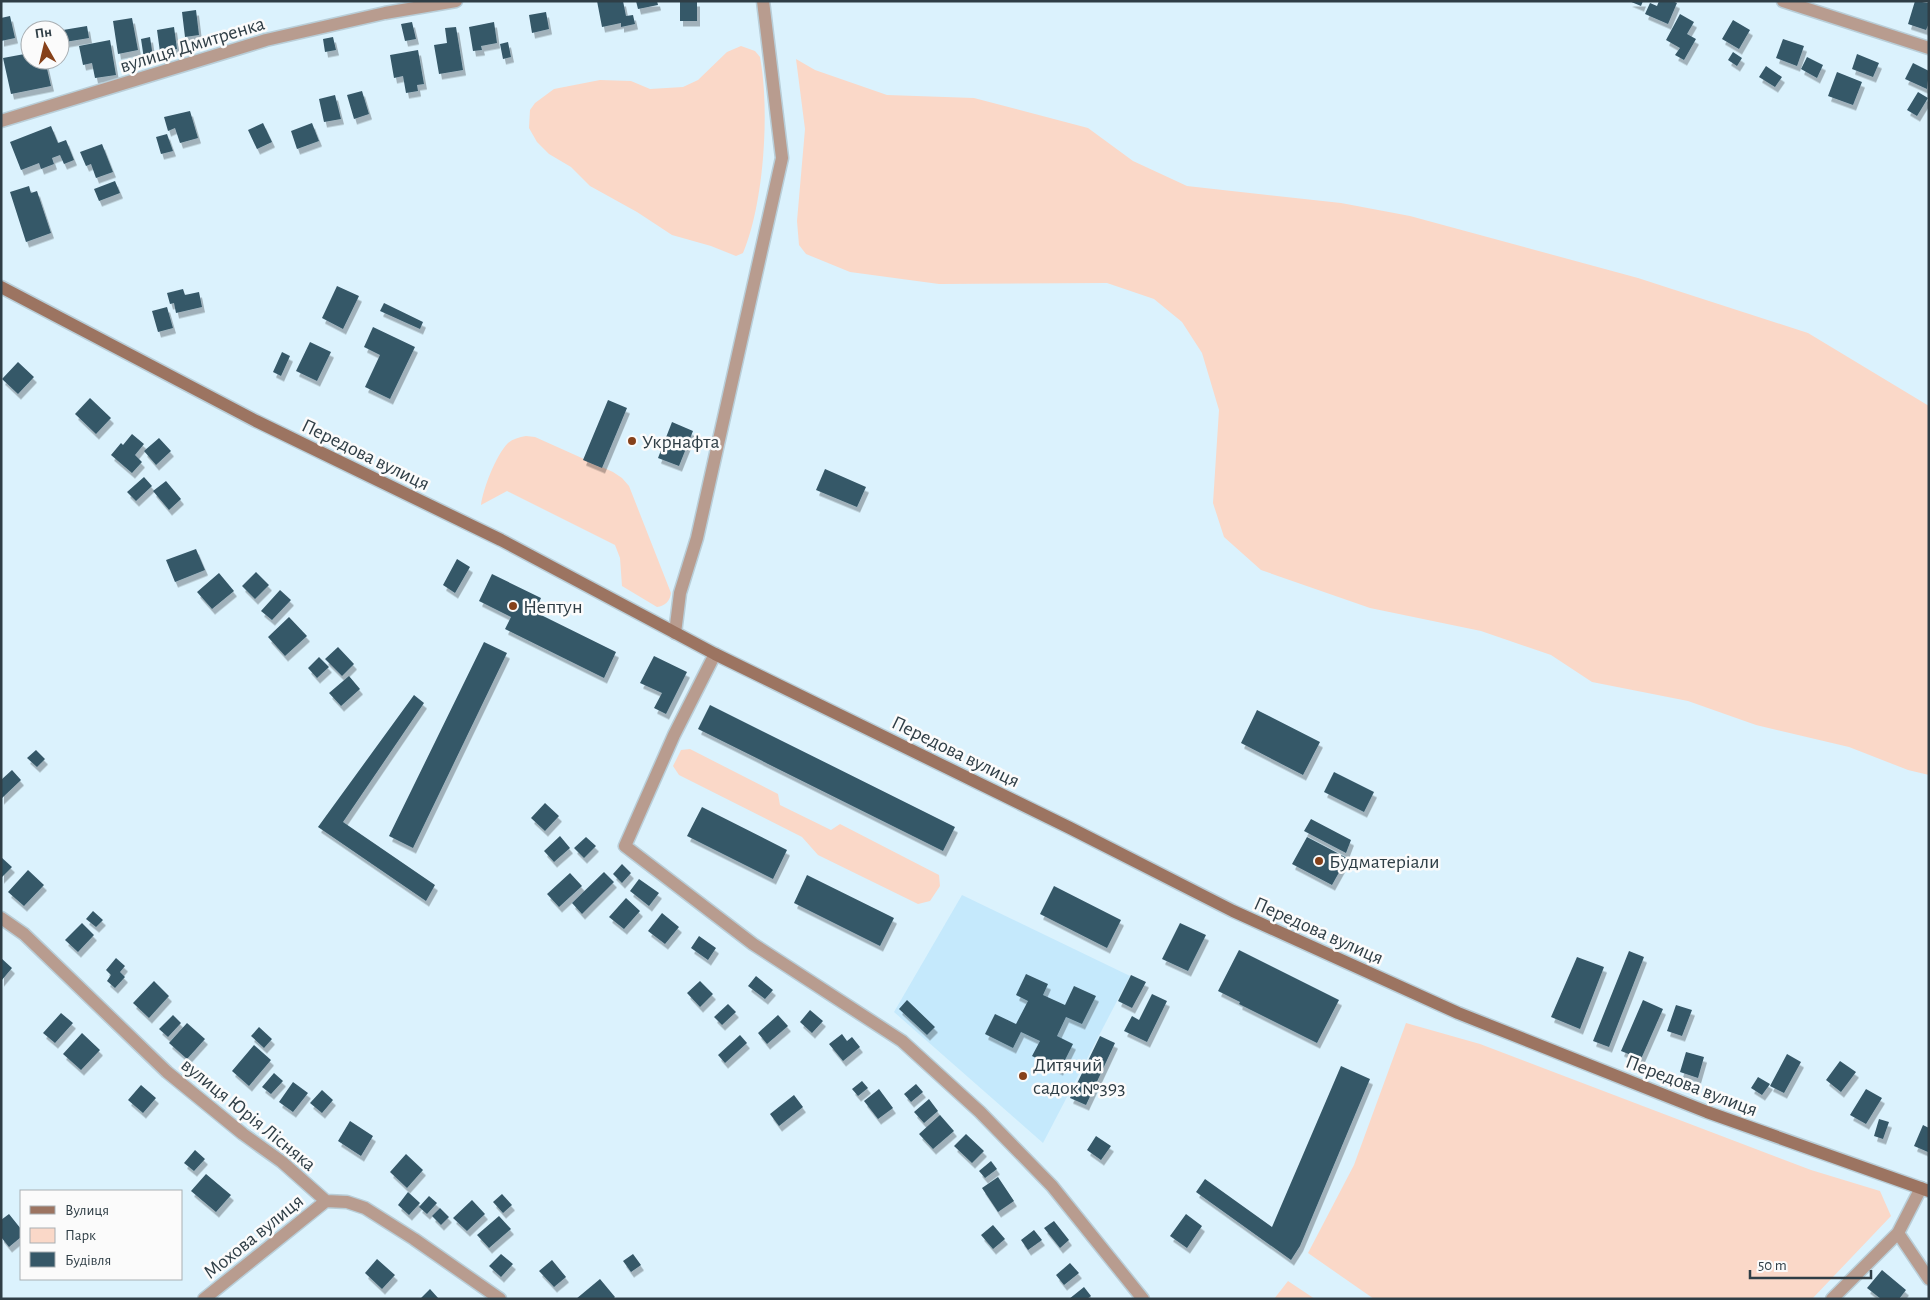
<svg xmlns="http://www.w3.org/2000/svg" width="1930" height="1300" font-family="'Alegreya Sans',sans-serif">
<defs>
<filter id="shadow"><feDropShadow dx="3" dy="5.5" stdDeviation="0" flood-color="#0004"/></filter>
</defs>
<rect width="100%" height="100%" fill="#dbf2fd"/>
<path fill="#c5e9fc" d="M962,895L1130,976L1043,1143L894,1012Z"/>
<path fill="#fad8c8" d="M741,46L755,51L760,57C770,110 764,204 743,253L736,256L711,246L672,235L637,212L590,186L571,167L549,154L537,142L529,128L530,110L535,103L554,89L600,80L631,81L650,89L683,87L698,80L727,52Z
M796,59L815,70L887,95L974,98L1088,128L1133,161L1187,186L1341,203L1410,216L1638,278L1808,333L1929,406V775L1908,770L1849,747L1756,725L1688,701L1592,682L1551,655L1481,631L1370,608L1261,570L1224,537L1213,503L1219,410L1202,353L1182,322L1154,299L1107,283L939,284L850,272L806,254L799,245L797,221L805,129Z
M526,436L535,437L613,472L622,478L629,486L671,593C670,601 665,606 657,607L622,586L620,558L615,545L507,491L481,505C483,489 496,455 508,443C513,439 519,437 526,436Z
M690,749L778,794L780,805L831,830L840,824L939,875L940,886L930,901L918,904L818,855L802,837L679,775L673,766L681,750Z
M1406,1023L1480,1044L1811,1170L1880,1191L1891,1216L1812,1299H1374L1308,1253L1354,1165Z
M1288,1281L1315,1299H1274Z"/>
<path fill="#365868" filter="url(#shadow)" d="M597,1H623L626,16L633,15L635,24L621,27V23L602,27Z
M636,1H657L658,5L638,9Z
M680,1H697V21H680Z
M1629,1H1643L1641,6Z
M1659,1H1673L1677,3L1668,24L1645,14L1650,3L1657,6Z
M1915,1L1929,3V23L1926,30L1908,24Z
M196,10L199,35L185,37L182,12Z
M546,12L549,29L532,33L529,15Z
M1680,14L1694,22L1687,34L1696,39L1684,60L1675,55L1680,48L1666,40Z
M10,16L15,38L1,41V18Z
M132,18L138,50L118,54L113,21Z
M1733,20L1750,30L1739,49L1722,39Z
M412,22L416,39L405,41L401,24Z
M494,22L497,43L481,46L482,50L473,51L469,27Z
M87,26L89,38L65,42L63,30Z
M174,27L177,49L160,52L157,30Z
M456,27L463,70L439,74L434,45L447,43L445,28Z
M150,37L153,57L144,59L141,39Z
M333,37L336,50L325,52L323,39Z
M1783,39L1804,46L1797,66L1776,58Z
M110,40L116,75L95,78L92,63L83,65L79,46Z
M508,42L511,57L503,59L500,44Z
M418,50L424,84L417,85L418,91L406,93L403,76L394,78L390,55Z
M1733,52L1742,58L1737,66L1728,60Z
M30,53V60H45L51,86L11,94L3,58Z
M1857,54L1879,63L1873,77L1852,69Z
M1807,57L1823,65L1817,78L1801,69Z
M1913,63L1929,71L1927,89L1905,79Z
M1766,66L1782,77L1775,87L1759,77Z
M1837,72L1862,82L1853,105L1828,96Z
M362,91L369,114L354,119L347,95Z
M1918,92L1928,98L1917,116L1907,110Z
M335,95L341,119L324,122L319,99Z
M190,111L198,138L180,143L175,128L168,131L164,117Z
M263,123L272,142L257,149L248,130Z
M312,123L319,141L297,149L291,131Z
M51,126L58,143L66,140L74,160L64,164L60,155L52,158L54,164L41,169L39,163L21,170L10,142Z
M167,134L173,151L161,154L156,137Z
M102,144L113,172L96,178L91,164L86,166L80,152Z
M115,181L120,193L99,201L94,189Z
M29,186L31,193L37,191L51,233L26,242L10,192Z
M337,286L359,296L343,329L322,318Z
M183,289L185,295L199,292L202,307L176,313L174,303L170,304L167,293Z
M384,303L423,322L420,329L380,311Z
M167,307L173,328L158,332L152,311Z
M373,327L415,347L390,399L365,387L380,355L364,347Z
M310,342L331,352L317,381L296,371Z
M282,352L290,356L281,376L273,372Z
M18,362L34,377L18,394L2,379Z
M90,398L111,418L96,434L75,414Z
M608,400L627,408L602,468L583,460Z
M672,422L693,431L679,466L658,458Z
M132,434L144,444L135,455L142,462L132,473L111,455L121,443L123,445Z
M159,438L171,451L156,465L144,451Z
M825,469L866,487L857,507L816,490Z
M144,477L152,486L136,501L127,492Z
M166,481L181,499L169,510L153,491Z
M196,549L205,570L175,582L166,560Z
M457,559L470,567L455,593L443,585Z
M256,572L269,585L255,599L242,586Z
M219,573L234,591L212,609L197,592Z
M492,574L541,598L535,612L616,652L604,678L505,629L511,617L479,601Z
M280,590L291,600L272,620L261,611Z
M289,617L307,636L285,656L268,637Z
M484,642L507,653L413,848L389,836Z
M338,647L354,664L342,676L325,659Z
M654,656L687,672L666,714L654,708L662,693L640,683Z
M319,657L329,667L317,678L308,668Z
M349,676L360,689L341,706L329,693Z
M414,695L424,703L343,822L435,885L426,901L318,827Z
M710,705L955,827L943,851L698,729Z
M1257,710L1320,742L1303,775L1241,743Z
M36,750L45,759L37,767L27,758Z
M12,770L21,780L1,799V780Z
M1334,772L1374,792L1364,812L1324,792Z
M545,803L559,816L545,831L531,818Z
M702,807L787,850L773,879L687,836Z
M1311,819L1351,840L1346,853L1304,831Z
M560,836L570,848L554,862L544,851Z
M586,837L596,846L584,858L574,848Z
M1307,837L1347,858L1332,885L1292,864Z
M1,857L12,867L1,878Z
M622,864L631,873L622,883L613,874Z
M28,870L44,885L24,906L8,892Z
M604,872L614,882L582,914L572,903Z
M570,873L582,886L559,907L547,894Z
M807,875L894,918L880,946L794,903Z
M639,879L659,893L649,906L630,891Z
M1054,886L1121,920L1107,948L1040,914Z
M626,898L640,911L624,929L609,917Z
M93,911L103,920L96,927L86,919Z
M662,913L679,927L665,944L648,931Z
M82,923L94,935L78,952L65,940Z
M1180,923L1206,935L1188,971L1162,959Z
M699,936L716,948L708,960L691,948Z
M1239,950L1339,1000L1317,1043L1239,1004L1240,1002L1218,991Z
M1629,951L1644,957L1609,1047L1593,1041Z
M1577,957L1604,967L1580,1029L1551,1017Z
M1,958L12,968L1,981Z
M116,958L125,966L120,972L125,977L115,988L107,981L111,975L106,970Z
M1026,974L1048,984L1043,995L1065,1005L1074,986L1096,996L1082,1024L1066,1017L1057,1036L1073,1044L1060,1070L1032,1056L1040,1041L1021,1032L1013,1048L985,1034L995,1014L1016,1024L1028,1001L1016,995Z
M1131,975L1146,982L1132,1008L1118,1001Z
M756,976L773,990L765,999L748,986Z
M154,981L169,996L149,1018L133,1003Z
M700,981L713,994L700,1007L687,993Z
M1152,994L1167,1001L1147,1042L1124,1031L1132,1016L1139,1020Z
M907,1000L935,1027L927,1035L899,1009Z
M1643,1000L1663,1009L1641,1059L1621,1051Z
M728,1004L736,1012L722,1025L714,1017Z
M1676,1005L1692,1010L1682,1036L1667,1031Z
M810,1010L823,1021L812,1033L800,1022Z
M61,1013L73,1023L55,1043L43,1033Z
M173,1015L181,1023L168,1037L159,1029Z
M778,1015L788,1026L767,1044L758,1033Z
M187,1023L205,1039L187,1059L169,1043Z
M259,1027L272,1039L264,1048L251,1036Z
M82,1033L100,1050L81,1070L63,1054Z
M842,1034L847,1041L852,1037L860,1047L843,1061L829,1044Z
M740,1035L747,1043L725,1063L718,1055Z
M1100,1036L1115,1043L1086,1105L1070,1098Z
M254,1045L271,1060L249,1086L232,1071Z
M1686,1052L1704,1057L1698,1078L1680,1072Z
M1787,1054L1801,1062L1784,1093L1770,1086Z
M1840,1061L1856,1072L1841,1092L1826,1080Z
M1341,1066L1370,1079L1300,1246L1291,1260L1196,1192L1205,1179L1272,1227Z
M274,1073L283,1081L271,1094L262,1087Z
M1758,1077L1770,1084L1762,1095L1751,1088Z
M862,1081L868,1088L858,1096L852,1089Z
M293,1082L308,1093L293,1112L279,1102Z
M916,1084L923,1092L911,1102L904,1094Z
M141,1085L156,1098L143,1113L128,1100Z
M879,1089L893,1108L878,1119L864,1101Z
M1866,1089L1882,1098L1866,1124L1850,1115Z
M322,1090L333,1100L322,1113L310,1103Z
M794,1095L803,1107L779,1126L770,1114Z
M929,1099L938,1111L924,1123L914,1112Z
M940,1115L954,1131L933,1149L919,1134Z
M1879,1119L1889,1122L1883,1139L1874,1136Z
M350,1121L373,1136L361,1156L338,1141Z
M1923,1125L1929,1128L1928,1152L1914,1146Z
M966,1134L984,1151L972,1163L954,1146Z
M1096,1136L1111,1146L1101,1160L1087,1150Z
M195,1150L205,1159L194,1171L184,1163Z
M406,1154L423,1170L407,1188L390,1172Z
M991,1161L997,1169L985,1178L979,1171Z
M206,1174L231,1195L216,1212L191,1191Z
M998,1177L1014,1201L998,1212L982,1188Z
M408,1192L420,1203L409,1215L398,1205Z
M502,1194L512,1205L503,1213L493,1202Z
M429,1196L437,1203L427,1214L419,1207Z
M472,1200L485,1214L467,1231L453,1218Z
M440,1208L449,1217L441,1225L432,1216Z
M9,1214L21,1229V1237L9,1247L1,1237V1220Z
M1186,1214L1202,1226L1187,1248L1170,1236Z
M499,1216L511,1229L489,1248L477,1235Z
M1054,1221L1069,1240L1060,1248L1044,1228Z
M993,1225L1005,1239L993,1249L981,1235Z
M1034,1230L1042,1240L1028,1250L1021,1240Z
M501,1254L513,1264L501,1277L489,1266Z
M633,1254L641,1265L631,1272L623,1261Z
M377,1259L395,1275L382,1289L365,1273Z
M552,1260L566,1277L554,1287L539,1271Z
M1070,1263L1079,1273L1064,1285L1056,1275Z
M1882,1270L1906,1290L1899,1299H1881L1867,1288Z
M600,1279L615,1297L613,1299H576Z
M1084,1287L1091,1296L1087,1299H1069Z
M430,1289L439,1299H420Z"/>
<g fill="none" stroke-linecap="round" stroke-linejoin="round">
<defs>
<path id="street" d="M1783,1L1929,48
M1,121L266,40L385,13L456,1
M675,633L680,593L697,538L782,158L763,1
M715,654L674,735L625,846L753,944L902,1041L980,1112L1052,1186L1143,1299
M1,918L24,934L167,1072L243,1134L282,1162L326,1201L347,1202L365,1208L414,1239L500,1299
M1921,1188L1898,1233L1929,1279
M204,1299L326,1201
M1832,1299L1898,1233"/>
<path id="secondary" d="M1,287L256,421L501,540L715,654L1070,828L1233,911L1458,1013L1707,1112L1929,1191"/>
</defs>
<use href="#street" stroke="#b9ced8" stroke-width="15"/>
<use href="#secondary" stroke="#b9ced8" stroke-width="15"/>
<use href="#street" stroke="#b89c8f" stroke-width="12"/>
<use href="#secondary" stroke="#9c7461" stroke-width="12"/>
</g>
<g fill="#86411a" stroke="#fbfbfb" stroke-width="2">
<circle cx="632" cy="441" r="5"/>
<circle cx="513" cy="606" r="5"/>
<circle cx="1319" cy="861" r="5"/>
<circle cx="1023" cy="1076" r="5"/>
</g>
<g text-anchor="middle" stroke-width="5" stroke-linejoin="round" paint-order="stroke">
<g font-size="20" fill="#2f3e46" stroke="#fbfbfb">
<text transform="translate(192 44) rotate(-17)" y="7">вулиця Дмитренка</text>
<text transform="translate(366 454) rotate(26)" y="7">Передова вулиця</text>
<text transform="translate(956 751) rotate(26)" y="7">Передова вулиця</text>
<text transform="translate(1319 930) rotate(24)" y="7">Передова вулиця</text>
<text transform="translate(1692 1085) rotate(21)" y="7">Передова вулиця</text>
<text transform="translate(249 1114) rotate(39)" y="7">вулиця Юрія Лісняка</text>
<text transform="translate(253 1236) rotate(-39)" y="7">Мохова вулиця</text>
</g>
<g font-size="20" fill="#2f3e46" stroke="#fbfbfb" text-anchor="start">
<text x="642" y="448">Укрнафта</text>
<text x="523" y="613">Нептун</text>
<text x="1329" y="868">Будматеріали</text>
<text x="1033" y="1071">Дитячий<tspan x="1033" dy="23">садок №393</tspan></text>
</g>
</g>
<rect width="1930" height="1300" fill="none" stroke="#2f3e46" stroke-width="5"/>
<rect x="20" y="1190" width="162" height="90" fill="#fbfbfb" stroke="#a9afb3"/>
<rect x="30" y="1206" width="25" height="8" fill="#9c7461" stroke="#a9afb3"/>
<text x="65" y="1215" font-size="15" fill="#2f3e46">Вулиця</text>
<rect x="30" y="1228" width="25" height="15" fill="#fad8c8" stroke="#a9afb3"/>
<text x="65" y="1240" font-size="15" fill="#2f3e46">Парк</text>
<rect x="30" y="1252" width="25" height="15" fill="#365868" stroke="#a9afb3"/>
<text x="65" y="1265" font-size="15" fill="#2f3e46">Будівля</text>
<g transform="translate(45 45) rotate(352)"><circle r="24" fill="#fbfbfb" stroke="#a9afb3"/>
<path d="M0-4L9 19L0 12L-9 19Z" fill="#86411a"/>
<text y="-8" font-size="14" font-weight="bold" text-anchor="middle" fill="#2f3e46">Пн</text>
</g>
<path d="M1750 1270v8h121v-8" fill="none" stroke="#2f3e46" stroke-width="2.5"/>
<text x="1758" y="1270" font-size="15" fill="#2f3e46" stroke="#fbfbfb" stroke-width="4" paint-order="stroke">50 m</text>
</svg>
